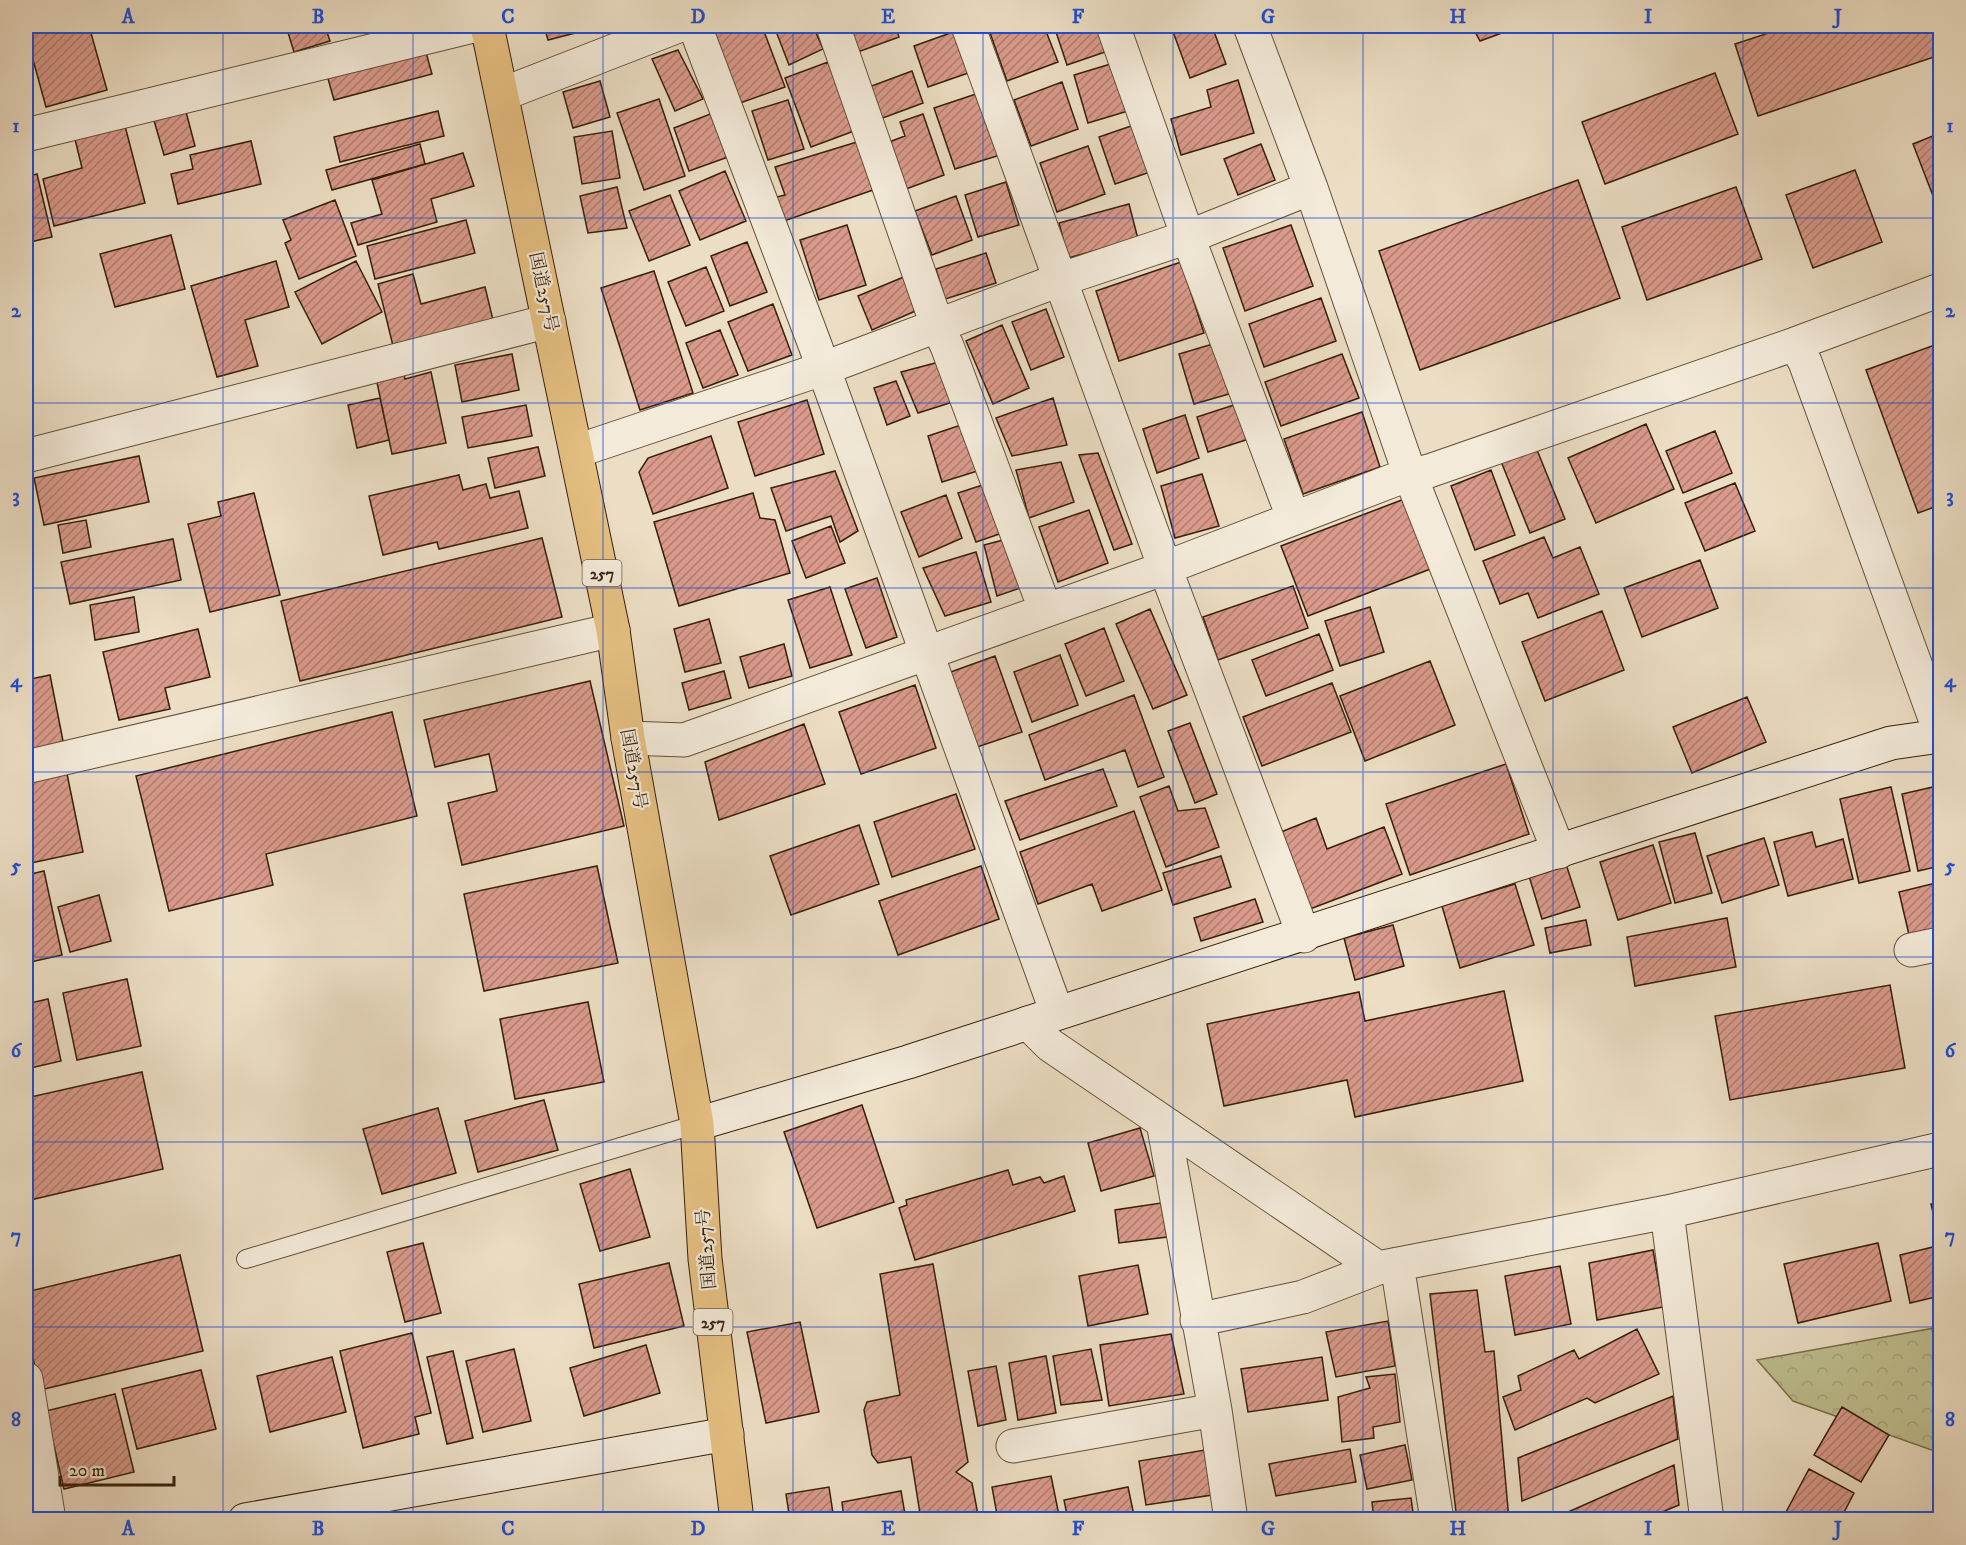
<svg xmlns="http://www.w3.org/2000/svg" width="1966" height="1545" font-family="'IM FELL DW Pica','Noto Serif JP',serif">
<defs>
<pattern id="forest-crowns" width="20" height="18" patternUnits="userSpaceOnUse" patternTransform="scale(1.5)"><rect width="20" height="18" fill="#bfbf8f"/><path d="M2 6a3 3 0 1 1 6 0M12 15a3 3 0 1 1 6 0" fill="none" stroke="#a5a47a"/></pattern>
<pattern id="building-hatch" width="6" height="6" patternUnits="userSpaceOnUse" patternTransform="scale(1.5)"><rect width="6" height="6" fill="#d99a8b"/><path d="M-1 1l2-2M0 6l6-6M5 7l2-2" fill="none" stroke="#b17d70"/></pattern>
</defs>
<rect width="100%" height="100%" fill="#ecdec4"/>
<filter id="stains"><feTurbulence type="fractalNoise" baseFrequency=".00333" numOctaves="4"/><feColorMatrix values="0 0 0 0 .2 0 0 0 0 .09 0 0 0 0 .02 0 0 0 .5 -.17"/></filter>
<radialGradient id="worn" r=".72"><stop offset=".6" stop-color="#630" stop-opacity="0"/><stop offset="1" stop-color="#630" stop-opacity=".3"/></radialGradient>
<path fill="url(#forest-crowns)" stroke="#7a6f4d" stroke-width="1.5" d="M1940,1327V1453L1793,1401L1757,1360Z"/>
<path fill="url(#building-hatch)" stroke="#351f0b" stroke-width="1.5" d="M56,26H89L107,90L46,107L26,34Z
M286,26H325L330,41L294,52Z
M544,26H597L598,27L548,40Z
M734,26H762L785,87L740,103L715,33Z
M774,26H813L823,49L789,65Z
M845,26H895L899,37L855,53Z
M906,26H923L907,30Z
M1000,26H1044L1058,62L1007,81L989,30Z
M1054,26H1100L1108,51L1067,65Z
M1182,26H1212L1226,64L1190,78L1172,29Z
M1472,26H1521L1480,41Z
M1790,26H1940V55L1758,116L1735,44Z
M956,31L971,72L928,87L914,46Z
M425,49L432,74L334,100L327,75Z
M678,50L703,99L675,111L652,59Z
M828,62L854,131L811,147L785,78Z
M1114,63L1128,111L1088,123L1074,75Z
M26,69L33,95L26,97Z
M912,71L923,103L880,119L869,87Z
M1715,73L1738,134L1605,184L1582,122Z
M1238,80L1254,133L1181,155L1171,119L1211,107L1207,90Z
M600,81L610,117L573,128L563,92Z
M1062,82L1078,129L1031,146L1014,100Z
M979,93L1000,155L955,169L934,108Z
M659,99L685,176L644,190L617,113Z
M788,100L804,149L768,160L752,111Z
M185,108L195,146L164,155L153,117Z
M438,111L444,136L340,162L334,137Z
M713,113L728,157L689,171L674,128Z
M923,114L944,175L906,189L889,142L905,136L900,122Z
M1137,124L1153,171L1115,184L1099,137Z
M125,126L145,203L54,226L43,179L82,168L75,139Z
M612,131L620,178L582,184L574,137Z
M1940,133V214L1913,144Z
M251,141L261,184L178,204L171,174L193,169L190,155Z
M857,142L873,190L781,222L773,198L785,195L775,167Z
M420,144L425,164L332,190L326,170Z
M1261,144L1275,180L1238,195L1224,159Z
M1088,146L1105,194L1057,212L1040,163Z
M463,153L474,186L431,199L437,222L358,245L351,223L382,214L372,180Z
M1855,170L1882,242L1813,268L1786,195Z
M725,171L746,221L700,240L679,191Z
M37,174L52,237L26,243V177Z
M1578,180L1620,298L1420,370L1379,251Z
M1006,182L1019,225L978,237L965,195Z
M617,187L627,228L588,233L580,196Z
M1736,187L1762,259L1647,300L1622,227Z
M670,195L690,245L649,261L629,211Z
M956,196L972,240L932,255L915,211Z
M335,200L356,256L299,279L285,243L291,240L283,220Z
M1129,204L1138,239L1068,258L1059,223Z
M466,220L475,253L375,279L367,246Z
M847,225L866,285L819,300L800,240Z
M1291,225L1313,286L1245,311L1223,248Z
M171,235L185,289L115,307L100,254Z
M747,242L767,292L730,306L711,256Z
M986,253L996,283L945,299L936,269Z
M276,261L289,307L245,320L258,366L217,377L191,286Z
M356,261L382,312L322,344L295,292Z
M1181,262L1204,333L1119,361L1096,291Z
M706,267L724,311L686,326L668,282Z
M654,271L693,393L640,410L601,288Z
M413,274L421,304L485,287L493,320L393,346L378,284Z
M906,276L920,309L872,330L858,296Z
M1321,298L1336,341L1264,367L1249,324Z
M773,304L792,355L748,371L728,322Z
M1046,309L1064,357L1031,370L1012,322Z
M1002,325L1029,388L993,404L966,341Z
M720,330L738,375L703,388L686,343Z
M1940,343V505L1918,513L1866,370Z
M1213,344L1229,394L1194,404L1179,354Z
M512,354L519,390L462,402L455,365Z
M1342,354L1359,398L1281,426L1265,382Z
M943,361L959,400L918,413L901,372Z
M401,362L405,379L431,372L446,443L392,454L374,368Z
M896,381L910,416L887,425L874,388Z
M380,398L389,440L357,448L348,405Z
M1053,398L1067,445L1012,456L996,418Z
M807,400L824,454L755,476L738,422Z
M1237,404L1249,439L1208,452L1197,417Z
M526,405L532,436L468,448L462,417Z
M1362,412L1380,467L1303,494L1284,439Z
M1185,415L1199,458L1157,473L1143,429Z
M970,422L984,469L942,482L928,436Z
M1646,424L1674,489L1596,523L1568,458Z
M1715,431L1732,473L1683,493L1666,451Z
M711,436L728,488L653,514L639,472L648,458Z
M1535,445L1565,519L1530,533L1500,459Z
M538,447L545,476L495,488L488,458Z
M1098,453L1132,544L1114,550L1079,455Z
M139,456L149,502L44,525L34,478Z
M1061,462L1074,502L1029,518L1016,470Z
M1491,470L1515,535L1475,550L1451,486Z
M835,471L858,531L840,542L831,516L786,531L771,488Z
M1202,474L1219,526L1175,538L1161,486Z
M459,475L463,490L486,484L490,498L519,491L528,528L439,549L437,542L383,555L369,496Z
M995,481L1011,530L976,542L958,493Z
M1735,483L1755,531L1705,551L1685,503Z
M254,493L280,595L210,612L188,524L221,516L218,502Z
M753,493L760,518L775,520L790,573L679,606L654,522Z
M946,495L962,538L919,557L901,512Z
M1407,498L1433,568L1308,616L1281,546Z
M1089,510L1108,563L1058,582L1039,527Z
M86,520L91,547L63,553L58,525Z
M831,526L845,563L806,578L792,541Z
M1544,537L1553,558L1580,547L1599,594L1538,618L1528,593L1500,604L1483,561Z
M542,538L562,617L300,681L281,601Z
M173,539L181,580L70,604L61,562Z
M1007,539L1026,586L997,596L984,545Z
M976,552L991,602L945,616L923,568Z
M1700,560L1718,608L1642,637L1624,588Z
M877,578L897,637L866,648L845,589Z
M1293,586L1308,628L1218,660L1203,617Z
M830,587L852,655L810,668L788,600Z
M134,597L139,632L95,640L90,605Z
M1370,607L1384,652L1340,666L1325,621Z
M1150,609L1187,695L1153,709L1116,624Z
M1602,611L1624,670L1545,701L1522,642Z
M709,619L721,663L685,672L674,629Z
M1104,628L1124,681L1086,696L1065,644Z
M198,629L210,677L165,688L170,709L119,720L103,652Z
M1319,634L1333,670L1266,696L1252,660Z
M784,644L792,676L749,688L740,657Z
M1060,655L1078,705L1032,722L1014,672Z
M995,656L1022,732L974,748L948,673Z
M1430,661L1455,725L1365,761L1340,696Z
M724,671L731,698L689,710L682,683Z
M50,675L64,746L26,753V680Z
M590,681L624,826L462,865L448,803L497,791L489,754L435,767L424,720Z
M1332,683L1351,732L1262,766L1243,717Z
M915,685L936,748L861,774L839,712Z
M1134,695L1164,777L1138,787L1125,750L1045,780L1029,735Z
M1747,697L1766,742L1692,773L1673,727Z
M392,712L417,816L266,854L273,885L169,911L136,776Z
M1190,723L1217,794L1195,803L1168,731Z
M804,724L825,784L719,820L705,762Z
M1506,764L1529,834L1410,875L1386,804Z
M66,769L83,852L26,864V778Z
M1103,769L1117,806L1020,840L1005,801Z
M1169,786L1178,811L1205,808L1219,847L1166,867L1140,797Z
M1891,787L1910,871L1859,883L1840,799Z
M1933,787L1940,812V866L1918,871L1902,794Z
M956,794L975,849L892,877L874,822Z
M1134,811L1162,890L1102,911L1092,884L1038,904L1020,852Z
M1316,818L1327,849L1384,827L1402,874L1310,909L1281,832Z
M859,825L879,884L791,915L770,856Z
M1812,832L1816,847L1843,839L1853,879L1788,896L1774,842Z
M1695,833L1712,893L1675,903L1659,842Z
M1764,838L1779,885L1722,903L1707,856Z
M1653,845L1671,903L1618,920L1600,862Z
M1221,856L1231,887L1173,905L1163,873Z
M1566,864L1580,907L1542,919L1529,876Z
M597,866L618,963L484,991L464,894Z
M981,866L999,919L898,955L879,901Z
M44,871L62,955L26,963V875Z
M1940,882V931L1910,939L1899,892Z
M1515,884L1534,945L1460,968L1442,906Z
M99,895L111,941L70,952L58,907Z
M1255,899L1263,922L1201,941L1194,918Z
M1727,918L1736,967L1635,986L1627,937Z
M1586,920L1591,945L1550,953L1545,928Z
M1393,925L1404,966L1355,980L1344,938Z
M127,979L141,1046L77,1060L63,993Z
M1890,985L1905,1068L1730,1100L1715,1016Z
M1504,991L1523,1081L1355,1117L1347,1080L1224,1106L1207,1024L1359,992L1365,1021Z
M48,999L61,1061L26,1069V1004Z
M588,1002L604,1082L515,1099L500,1019Z
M142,1072L163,1169L26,1201V1098Z
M544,1100L558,1150L478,1172L465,1121Z
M862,1105L894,1202L817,1228L784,1132Z
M438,1108L456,1173L382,1194L363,1129Z
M1140,1128L1154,1176L1101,1191L1088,1143Z
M630,1169L650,1237L600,1251L580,1184Z
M1008,1170L1013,1185L1040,1177L1044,1183L1064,1176L1075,1211L915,1260L899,1208L907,1205L906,1200Z
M1940,1202V1243L1931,1204Z
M1161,1203L1167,1237L1119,1243L1115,1210Z
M423,1243L441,1313L405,1322L387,1252Z
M1878,1243L1891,1301L1798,1323L1784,1264Z
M1937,1246L1940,1261V1296L1910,1303L1900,1255Z
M1653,1250L1663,1307L1597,1320L1589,1263Z
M180,1255L203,1351L40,1390L26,1326V1292Z
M669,1263L684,1326L594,1348L579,1284Z
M933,1264L968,1462L956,1472L972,1483L979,1520H921L911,1457L878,1463L872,1455L864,1410L867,1402L900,1395L880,1274Z
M1138,1265L1148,1314L1088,1326L1079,1276Z
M1560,1266L1571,1324L1515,1335L1505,1276Z
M1477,1290L1485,1352L1494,1351L1509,1520H1457L1430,1294Z
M1388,1321L1395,1366L1336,1377L1326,1332Z
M800,1322L819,1412L766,1423L747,1332Z
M1637,1329L1659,1374L1595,1403L1587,1398L1515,1430L1503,1397L1521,1390L1518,1376L1574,1350L1579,1359Z
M412,1333L431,1413L415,1417L419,1434L363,1448L340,1351Z
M1171,1334L1184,1394L1109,1406L1100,1345Z
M646,1345L660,1393L584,1416L570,1368Z
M514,1349L531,1421L483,1432L466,1361Z
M1091,1349L1102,1400L1061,1405L1053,1356Z
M453,1351L473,1438L447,1444L427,1357Z
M1046,1356L1056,1413L1018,1420L1009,1363Z
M332,1357L346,1412L270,1432L257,1376Z
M1322,1357L1328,1400L1248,1412L1241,1369Z
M996,1366L1006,1420L978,1426L968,1371Z
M201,1370L216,1429L137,1449L122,1389Z
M1395,1374L1400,1422L1373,1427L1374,1438L1342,1442L1338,1397L1370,1388L1366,1377Z
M115,1394L134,1472L64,1489L46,1411Z
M1673,1396L1678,1439L1522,1501L1518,1458Z
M1842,1407L1889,1435L1861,1482L1814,1455Z
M1405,1445L1412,1480L1367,1489L1360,1455Z
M1350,1449L1356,1482L1276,1496L1269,1464Z
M1205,1450L1212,1495L1146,1505L1139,1461Z
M1674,1465L1679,1505L1643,1520H1550Z
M1809,1469L1854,1493L1840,1520H1795L1785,1514Z
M1051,1476L1060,1520H998L992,1487Z
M829,1487L834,1520H790L786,1494Z
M1128,1487L1135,1520H1068L1064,1500Z
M901,1491L906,1520H844L842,1502Z
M1411,1498L1414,1520H1374L1372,1502Z"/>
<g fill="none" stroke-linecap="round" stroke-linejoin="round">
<defs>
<path id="lane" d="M246,1259L697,1124"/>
<path id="street" d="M699,26V37L815,345L1057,1013
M833,26L937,325L947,346L1045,609
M968,26L1165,568L1304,936
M1113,26L1188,237L1293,517
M1250,26L1311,188L1410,475L1559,852
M503,94L678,26
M26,135L473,26
M1795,344L1805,362L1940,732
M577,451L822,369L1059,280L1188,237L1311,188
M26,456L549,321
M628,738L684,740L1165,568L1394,480L1429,471L1795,344L1940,290
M26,767L613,630
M1911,950L1940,944
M1028,1023L1050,1045L1378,1268L1667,1212L1940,1149
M1163,1122L1215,1410L1231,1520
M1667,1212L1707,1520
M1397,1264L1437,1520
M1197,1320L1303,1297L1378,1268
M26,1379L49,1520
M1013,1446L1215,1410"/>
<path id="secondary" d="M697,1124L908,1062L1891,743L1940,736
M245,1520L727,1434"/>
<path id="highway" d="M487,26L613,630L628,738L697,1124L705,1259L737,1520"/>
</defs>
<use href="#lane" stroke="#634f39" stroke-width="20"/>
<use href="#street" stroke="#634f39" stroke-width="35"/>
<use href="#secondary" stroke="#351f0b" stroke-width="35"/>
<use href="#highway" stroke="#351f0b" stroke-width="35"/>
<use href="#lane" stroke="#f3ead9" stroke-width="18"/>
<use href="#street" stroke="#f3ead9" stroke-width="33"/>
<use href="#secondary" stroke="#f3ead9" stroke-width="33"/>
<use href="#highway" stroke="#e6bf82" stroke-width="33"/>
</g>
<path fill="none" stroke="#1d4ed8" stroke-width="1.5" stroke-opacity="0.55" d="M223,26V1520M413,26V1520M603,26V1520M793,26V1520M983,26V1520M1173,26V1520M1363,26V1520M1553,26V1520M1743,26V1520M26,218H1940M26,403H1940M26,588H1940M26,772H1940M26,957H1940M26,1142H1940M26,1327H1940"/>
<g text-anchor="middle" stroke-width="4.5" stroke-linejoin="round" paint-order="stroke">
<g fill="#f3ead9" stroke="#6e5c49" stroke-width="1.5">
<rect x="582.5" y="560" width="39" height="26" rx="4.5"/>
<rect x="693.5" y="1309" width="39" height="26" rx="4.5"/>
</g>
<g font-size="16" font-weight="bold" fill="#351f0b">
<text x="602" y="579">257</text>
<text x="713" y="1328">257</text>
</g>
<g font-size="18" fill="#351f0b" stroke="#f3ead9">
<text transform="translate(544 292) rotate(78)" y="6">国道257号</text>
<text transform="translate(634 769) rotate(80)" y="6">国道257号</text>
<text transform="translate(706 1249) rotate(-95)" y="6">国道257号</text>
</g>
</g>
<rect width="1966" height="1545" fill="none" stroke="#ecdec4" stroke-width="66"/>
<path d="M60 1476v9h114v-9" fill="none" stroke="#351f0b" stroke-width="3"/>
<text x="69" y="1476" font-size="18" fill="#351f0b" stroke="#f3ead9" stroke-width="4.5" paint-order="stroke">20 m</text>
<rect x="33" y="33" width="1900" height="1479" fill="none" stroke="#1d4ed8" stroke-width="2"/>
<g font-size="20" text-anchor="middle" font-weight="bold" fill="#1d4ed8">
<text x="128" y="23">A</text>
<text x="318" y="23">B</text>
<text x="508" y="23">C</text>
<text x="698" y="23">D</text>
<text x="888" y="23">E</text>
<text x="1078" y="23">F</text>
<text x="1268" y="23">G</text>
<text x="1458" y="23">H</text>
<text x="1648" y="23">I</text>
<text x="1838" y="23">J</text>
<text x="16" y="132">1</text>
<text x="1950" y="132">1</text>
<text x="16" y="317">2</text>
<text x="1950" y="317">2</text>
<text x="16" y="502">3</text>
<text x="1950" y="502">3</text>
<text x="16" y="687">4</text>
<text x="1950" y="687">4</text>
<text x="16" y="872">5</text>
<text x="1950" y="872">5</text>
<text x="16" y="1057">6</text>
<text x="1950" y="1057">6</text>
<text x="16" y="1242">7</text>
<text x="1950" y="1242">7</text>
<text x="16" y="1426">8</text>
<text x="1950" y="1426">8</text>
<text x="128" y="1535">A</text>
<text x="318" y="1535">B</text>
<text x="508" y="1535">C</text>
<text x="698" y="1535">D</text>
<text x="888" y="1535">E</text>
<text x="1078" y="1535">F</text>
<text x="1268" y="1535">G</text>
<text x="1458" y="1535">H</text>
<text x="1648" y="1535">I</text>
<text x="1838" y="1535">J</text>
</g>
<rect width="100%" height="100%" filter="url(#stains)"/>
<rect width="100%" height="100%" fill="url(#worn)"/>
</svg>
